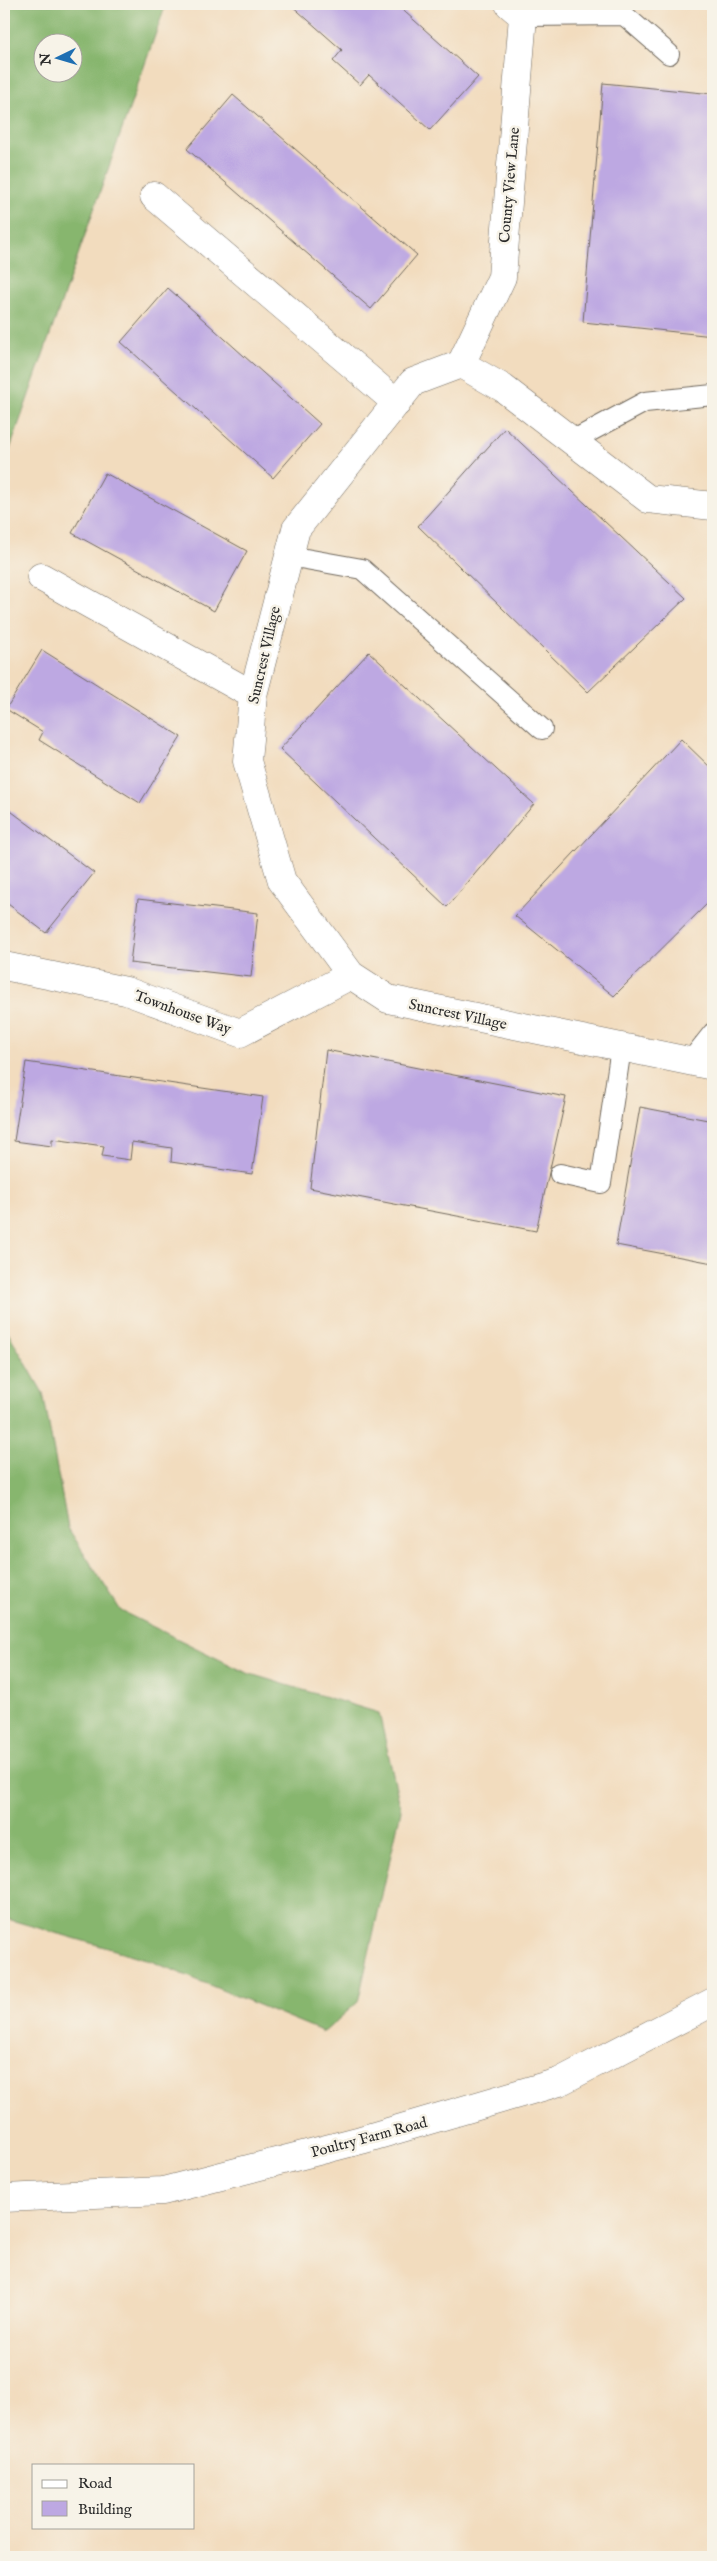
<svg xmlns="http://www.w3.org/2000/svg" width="717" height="2561" font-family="'IM FELL English',serif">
<rect width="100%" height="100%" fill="#f7f3e8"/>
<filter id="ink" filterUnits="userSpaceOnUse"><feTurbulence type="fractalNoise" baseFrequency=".02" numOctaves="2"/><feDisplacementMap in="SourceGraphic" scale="10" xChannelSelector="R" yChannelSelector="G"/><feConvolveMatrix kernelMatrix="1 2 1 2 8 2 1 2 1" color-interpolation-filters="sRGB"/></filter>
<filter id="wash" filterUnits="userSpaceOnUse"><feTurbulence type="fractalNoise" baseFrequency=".0096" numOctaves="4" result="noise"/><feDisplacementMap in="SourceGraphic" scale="20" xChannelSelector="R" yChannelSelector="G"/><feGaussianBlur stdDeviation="1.12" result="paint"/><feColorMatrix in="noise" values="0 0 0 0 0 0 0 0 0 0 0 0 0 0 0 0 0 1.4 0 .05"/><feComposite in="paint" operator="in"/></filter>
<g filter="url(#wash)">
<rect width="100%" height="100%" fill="#f2dcbe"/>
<path fill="#87b66e" stroke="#59704c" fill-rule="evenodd" d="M4,4H166L4,466ZM42,42H72V72H42Z
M4,1325L43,1393L68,1528L121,1611L247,1673L379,1713L401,1810L358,2002L324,2032L146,1959L4,1918Z"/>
<g id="blocks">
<path fill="#bda8e2" d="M290,4H396L478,77L430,130L369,75L360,85L333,61L342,50Z
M603,83L713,94V336L583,322Z
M233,95L417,255L371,309L187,149Z
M168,288L320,424L273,478L121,342Z
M505,428L686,598L588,692L418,526Z
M105,473L247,551L214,611L72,533Z
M42,650L181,737L140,803L39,740L43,732L6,709Z
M369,652L534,804L447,907L280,749Z
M681,739L713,770V898L614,996L515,916Z
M4,806L94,873L46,933L4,901Z
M138,899L258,913L251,977L130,963Z
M326,1050L566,1097L536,1231L310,1188Z
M26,1062L263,1097L252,1174L171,1162L172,1148L132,1142L130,1160L102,1156L104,1146L52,1139V1146L14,1141Z
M640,1107L713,1121V1263L616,1245Z"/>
</g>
</g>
<g filter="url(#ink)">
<use href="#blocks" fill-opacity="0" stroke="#71695e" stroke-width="1"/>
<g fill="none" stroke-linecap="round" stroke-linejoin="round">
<defs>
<path id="service" d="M523,16L624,15L669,54
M572,441L645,402L713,395
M289,556L362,569L542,729
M690,1062L713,1033
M560,1174L601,1183L621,1048"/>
<path id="minor" d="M154,196L397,403
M461,364L502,277L523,16L509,4
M713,506L648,499L503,388L461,364L413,382L296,529L253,695L247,761L282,881L351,975L388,999L713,1066
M41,577L253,695
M4,966L126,991L240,1033L351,975
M4,2198L163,2191L361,2140L559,2082L713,2002"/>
</defs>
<use href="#service" stroke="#71695e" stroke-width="22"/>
<use href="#minor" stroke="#71695e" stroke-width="29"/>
<use href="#service" stroke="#fff" stroke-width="20"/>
<use href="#minor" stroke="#fff" stroke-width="28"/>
</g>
</g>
<g text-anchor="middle" stroke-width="5" stroke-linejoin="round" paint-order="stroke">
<g font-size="15" fill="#2b2b2b" stroke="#f7f3e8">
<text transform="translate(509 185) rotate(-85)" y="5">County View Lane</text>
<text transform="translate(264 655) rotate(-77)" y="5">Suncrest Village</text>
<text transform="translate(183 1012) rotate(20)" y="5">Townhouse Way</text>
<text transform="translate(458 1014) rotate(12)" y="5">Suncrest Village</text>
<text transform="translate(369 2137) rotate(-15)" y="5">Poultry Farm Road</text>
</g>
</g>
<rect width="717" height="2561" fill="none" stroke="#f7f3e8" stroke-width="20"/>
<rect x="32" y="2464" width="162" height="65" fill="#f7f3e8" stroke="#a5a39c"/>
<rect x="42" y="2480" width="25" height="8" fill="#ffffff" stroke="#a5a39c"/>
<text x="78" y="2488" font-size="15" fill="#2b2b2b">Road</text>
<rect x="42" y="2501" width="25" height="15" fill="#bda8e2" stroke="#a5a39c"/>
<text x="78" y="2514" font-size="15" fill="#2b2b2b">Building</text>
<g transform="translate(58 58) rotate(265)"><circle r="24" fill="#f7f3e8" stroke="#a5a39c"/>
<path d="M0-4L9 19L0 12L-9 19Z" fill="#1f6fb2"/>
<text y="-8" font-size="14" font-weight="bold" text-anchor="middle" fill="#2b2b2b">N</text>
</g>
</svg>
